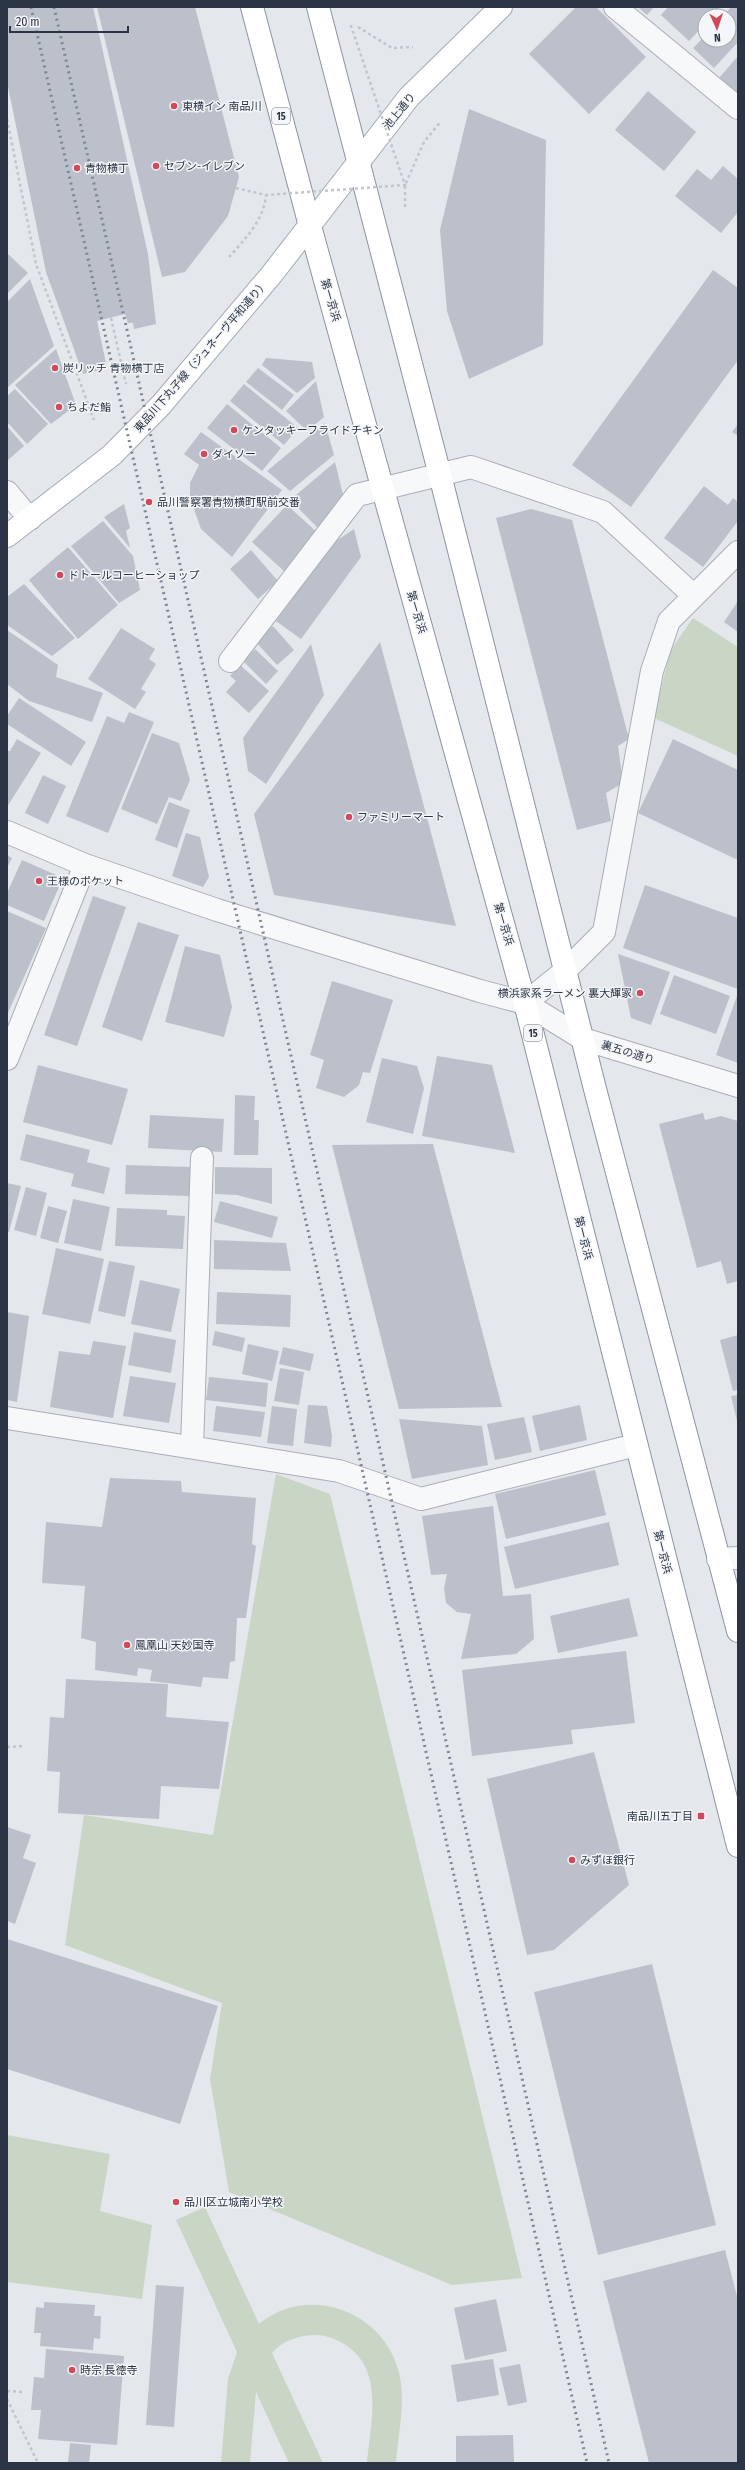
<svg xmlns="http://www.w3.org/2000/svg" width="745" height="2470" font-family="'Fira Sans Condensed','Noto Sans JP',sans-serif">
<rect width="100%" height="100%" fill="#e4e7ec"/>
<path fill="#c9d6c5" d="M693,618L738,647V756L654,718L670,651Z
M276,1474L330,1494L522,2278L452,2285L229,2192L210,2079L222,2003L65,1945L84,1815L213,1835Z
M7,2135L110,2154L100,2211L152,2225L142,2299L7,2282Z
M205,2207L259,2324C307,2284 381,2310 398,2369C407,2397 398,2434 396,2463H367C370,2425 385,2372 347,2346C338,2340 328,2335 316,2335C300,2335 283,2340 272,2353L323,2463H289L256,2392L250,2463H221L228,2379L237,2352L176,2220Z"/>
<path fill="#bbc0ca" d="M7,7H93L148,254L156,324L134,329L133,323H128L125,314L97,321L107,368L83,374L46,272L7,82Z
M97,7H195L239,177L228,216L185,272L162,277Z
M576,7H596L646,57L589,114L529,54Z
M638,7H654L647,15Z
M668,7H720L712,16H705V24L689,41L661,15Z
M731,7H738V42L714,68L693,48L705,36V40H729V16H723Z
M738,56V94L719,78Z
M648,91L696,132L664,171L615,130Z
M469,109L546,140L543,345L469,379L447,311L440,230Z
M723,166L738,179V212L721,233L675,196L697,169L711,180Z
M7,253L28,273L7,294Z
M713,270L738,288V360L631,507L572,465Z
M30,279L54,346L7,388V302Z
M56,349L76,405L51,424L15,385Z
M266,358L312,362L315,378L297,393L262,365Z
M258,368L294,395L282,410L246,382Z
M316,381L324,417L307,431L286,411Z
M244,384L298,428L284,445L230,401Z
M15,389L48,424L27,444L7,422V396Z
M227,404L281,448L262,471L207,428Z
M325,423L334,455L290,491L267,471Z
M738,424V436L732,432Z
M7,426L24,446L7,461Z
M201,432L282,490L232,557L201,529L190,498V483L199,465L184,454Z
M335,462L346,507L321,531L290,500Z
M704,486L728,505L733,498L738,502V521L703,567L664,538Z
M124,504L130,528L126,531L130,548L104,517Z
M287,505L320,535L285,572L252,542Z
M531,509L572,520L629,739L618,746L623,783L606,793L611,821L577,830L496,518Z
M103,521L133,556L140,590L119,603L71,546Z
M354,529L361,557L301,639L276,621L333,543Z
M68,547L118,605L78,639L29,580Z
M251,550L278,581L258,599L230,569Z
M24,584L75,638L52,656L7,625V597Z
M738,601V632L724,622Z
M273,626L294,650L277,665L255,641Z
M121,628L155,649L149,659L156,664L141,689L146,692L135,709L88,679Z
M7,630L58,665L56,677L103,693L92,722L29,701L7,684Z
M380,642L456,926L274,895L254,814Z
M311,644L324,695L266,784L248,771L243,738Z
M255,649L278,671L266,684L243,661Z
M240,665L269,691L249,713L226,692L236,681L230,676Z
M19,698L86,742L71,766L7,724V716Z
M129,712L154,722L108,833L66,816L107,716L124,723Z
M152,733L179,743L190,780L181,801L169,797L157,824L121,809Z
M17,739L41,753L7,807V751H10Z
M673,739L738,770V860L638,813Z
M43,775L66,786L48,824L25,813Z
M169,802L190,810L177,848L155,840Z
M186,833L200,837L209,877L203,887L172,876Z
M7,855L12,858L7,868Z
M22,860L63,878L44,921L7,905V893Z
M645,885L738,918V989L623,948Z
M93,896L126,907L77,1046L44,1035Z
M7,911L46,928L7,1015Z
M138,922L179,935L142,1041L102,1027Z
M185,946L220,955L232,1007L224,1037L165,1022Z
M618,954L670,972L651,1025L631,1018Z
M674,975L730,996L716,1034L660,1014Z
M332,981L393,1000L370,1073L363,1072L359,1085L344,1097L316,1088L324,1060L310,1055Z
M738,993V1063L716,1055Z
M437,1056L492,1065L515,1153L422,1136Z
M382,1058L417,1066L424,1088L413,1134L366,1122Z
M38,1065L128,1089L112,1145L23,1122Z
M235,1095L255,1096L254,1120H259L258,1155H234Z
M703,1113L705,1120L721,1116L738,1121V1281L727,1284L721,1261L697,1268L659,1124Z
M150,1115L224,1119L222,1152L148,1148Z
M26,1134L90,1150L87,1162L110,1168L104,1194L71,1186L74,1174L20,1160Z
M433,1144L502,1407L399,1409L332,1145Z
M126,1165L190,1167L189,1196L125,1194Z
M215,1167L272,1168V1204L237,1195L215,1194Z
M7,1183L21,1186L9,1232H7Z
M26,1187L47,1193L36,1236L14,1230Z
M73,1199L110,1207L101,1251L64,1243Z
M220,1201L278,1217L272,1238L214,1222Z
M48,1206L67,1211L58,1243L40,1238Z
M117,1208L167,1210V1215L185,1216L183,1249L115,1246Z
M214,1240L286,1243L291,1271L214,1269Z
M56,1248L104,1259L90,1324L42,1314Z
M109,1261L135,1266L125,1317L98,1311Z
M140,1280L180,1289L171,1332L131,1324Z
M217,1292L291,1295L290,1327L216,1324Z
M7,1312L29,1316L17,1402L7,1400Z
M215,1331L245,1338L242,1352L212,1345Z
M134,1332L176,1340L171,1373L128,1365Z
M738,1335V1390L733,1391L720,1340Z
M93,1341L126,1346L113,1418L50,1407L59,1351L90,1355Z
M248,1344L279,1351L272,1381L242,1374Z
M283,1347L314,1354L310,1371L279,1364Z
M280,1368L304,1372L299,1405L274,1401Z
M130,1376L176,1383L169,1423L123,1416Z
M209,1377L268,1383L266,1407L206,1400Z
M738,1395V1421H737L731,1396Z
M308,1405L327,1406L332,1436L331,1447L304,1443Z
M580,1405L587,1440L540,1451L532,1416Z
M216,1406L265,1412L261,1437L213,1431Z
M272,1406L297,1409L293,1446L267,1443Z
M524,1417L532,1452L495,1460L487,1424Z
M399,1419L482,1426L488,1465L412,1479Z
M595,1470L606,1515L506,1539L495,1494Z
M110,1478L181,1481L182,1492L256,1498L252,1544L256,1546L246,1618H237L235,1661L230,1662L228,1679L203,1677L201,1687L150,1681L152,1670L138,1668L137,1676L95,1670L96,1642L81,1638L85,1586L42,1583L46,1522L102,1527Z
M493,1506L503,1596L531,1594L534,1639L516,1654L461,1659L471,1614L457,1612L446,1603L444,1588L447,1574L431,1575L422,1516Z
M609,1522L619,1565L515,1589L504,1547Z
M629,1598L638,1636L558,1653L550,1616Z
M626,1651L635,1723L571,1730L573,1744L472,1756L462,1670Z
M66,1679L168,1684L166,1717L229,1722L219,1789L161,1786L159,1819L58,1813L60,1772L47,1771L50,1717L64,1718Z
M594,1752L629,1885L554,1950L527,1955L487,1779Z
M7,1827L31,1835L23,1858L36,1863L15,1924L7,1921Z
M7,1939L218,2006L180,2124L7,2069Z
M652,1964L716,2225L598,2255L534,1992Z
M725,2250L738,2300V2463H649L603,2281Z
M156,2285L184,2287L174,2427L146,2425Z
M496,2299L507,2351L465,2360L454,2308Z
M44,2302L95,2305L94,2316H101L100,2339L94,2338L93,2350L40,2346L41,2333H34L36,2307L44,2308Z
M46,2349L124,2356L117,2445L38,2439L41,2410H31L34,2377L44,2378Z
M493,2359L499,2395L457,2402L451,2365Z
M520,2364L527,2402L508,2406L499,2368Z
M513,2435L514,2463H456V2436Z
M70,2443L91,2445L89,2463H68Z"/>
<g fill="none" stroke-linecap="round" stroke-linejoin="round">
<defs>
<path id="minor" d="M615,7L738,108
M7,492L30,519
M230,661L357,495L471,467L603,512L694,596
M7,832L85,865L217,910L480,991L525,1003L583,1039L738,1086
M525,1003L566,970L604,932L652,671L669,621L738,552
M7,1059L85,865
M7,1418L339,1471L421,1499L636,1445
M192,1447L202,1158
M718,1559L738,1558"/>
<path id="major" d="M7,536L112,455L161,405L272,274L409,97L501,7"/>
<path id="highway" d="M252,7L310,226L525,1003L738,1846
M318,7L440,475L595,1089L738,1631"/>
</defs>
<use href="#minor" stroke="#a9aeb7" stroke-width="24"/>
<use href="#major" stroke="#a3abb8" stroke-width="24"/>
<use href="#highway" stroke="#8b94a3" stroke-width="24"/>
<path stroke="#c2c5cb" stroke-width="2.5" stroke-dasharray="3 3" stroke-linecap="butt" d="M358,27L392,48L413,47
M7,119L36,264L94,420
M405,207V185L424,142L441,121
M229,257C245,239 264,220 266,195
M111,318L126,384
M7,1747L23,1746
M7,2391L24,2392
M7,2399L38,2463"/>
<use href="#minor" stroke="#f7f8fa" stroke-width="22"/>
<use href="#major" stroke="#fff" stroke-width="22"/>
<use href="#highway" stroke="#fff" stroke-width="22"/>
<path stroke="#7d8696" stroke-width="3" stroke-dasharray="2 4" stroke-linecap="butt" d="M31,7L587,2463
M54,7L609,2463"/>
<path stroke="#c2c5cb" stroke-width="2.5" stroke-dasharray="3 3" stroke-linecap="butt" d="M236,188L266,195L405,185L350,23"/>
</g>
<g fill="#d1495b" stroke="#f4f6f9" stroke-width="1.5">
<circle cx="174" cy="106" r="4"/>
<circle cx="156" cy="166" r="4"/>
<circle cx="77" cy="168" r="4"/>
<circle cx="55" cy="368" r="4"/>
<circle cx="59" cy="407" r="4"/>
<circle cx="234" cy="430" r="4"/>
<circle cx="204" cy="454" r="4"/>
<circle cx="149" cy="502" r="4"/>
<circle cx="60" cy="575" r="4"/>
<circle cx="349" cy="817" r="4"/>
<circle cx="39" cy="881" r="4"/>
<circle cx="640" cy="993" r="4"/>
<circle cx="127" cy="1645" r="4"/>
<rect x="697" y="1812" width="8" height="8" rx="2"/>
<circle cx="572" cy="1860" r="4"/>
<circle cx="176" cy="2202" r="4"/>
<circle cx="72" cy="2370" r="4"/>
</g>
<g text-anchor="middle" stroke-width="3" stroke-linejoin="round" paint-order="stroke">
<g fill="#f4f6f9" stroke="#676e7b" stroke-width="1">
<rect x="272" y="108" width="18" height="16" rx="3"/>
<rect x="524" y="1025" width="18" height="16" rx="3"/>
</g>
<g font-size="10" font-weight="bold" fill="#2b3445">
<text x="281" y="120">15</text>
<text x="533" y="1037">15</text>
</g>
<g font-size="11" fill="#2b3445" stroke="#f4f6f9" text-anchor="start">
<text x="182" y="110">東横イン 南品川</text>
<text x="164" y="170">セブン-イレブン</text>
<text x="85" y="172">青物横丁</text>
<text x="63" y="372">炭リッチ 青物横丁店</text>
<text x="67" y="411">ちよだ鮨</text>
<text x="242" y="434">ケンタッキーフライドチキン</text>
<text x="212" y="458">ダイソー</text>
<text x="157" y="506">品川警察署青物横町駅前交番</text>
<text x="68" y="579">ドトールコーヒーショップ</text>
<text x="357" y="821">ファミリーマート</text>
<text x="47" y="885">王様のポケット</text>
<text x="632" y="997" text-anchor="end">横浜家系ラーメン 裏大輝家</text>
<text x="135" y="1649">鳳凰山 天妙国寺</text>
<text x="693" y="1820" text-anchor="end">南品川五丁目</text>
<text x="580" y="1864">みずほ銀行</text>
<text x="184" y="2206">品川区立城南小学校</text>
<text x="80" y="2374">時宗 長徳寺</text>
</g>
<g font-size="11" fill="#2b3445" stroke="#f4f6f9">
<text transform="translate(399 111) rotate(-51)" y="4">池上通り</text>
<text transform="translate(331 300) rotate(74)" y="4">第一京浜</text>
<text transform="translate(201 356) rotate(-49)" y="4">東品川下丸子線（ジュネーヴ平和通り）</text>
<text transform="translate(417 612) rotate(74)" y="4">第一京浜</text>
<text transform="translate(504 924) rotate(74)" y="4">第一京浜</text>
<text transform="translate(628 1052) rotate(17)" y="4">裏五の通り</text>
<text transform="translate(584 1238) rotate(76)" y="4">第一京浜</text>
<text transform="translate(663 1552) rotate(76)" y="4">第一京浜</text>
</g>
</g>
<rect width="745" height="2470" fill="none" stroke="#2b3445" stroke-width="16"/>
<g transform="translate(717 28) rotate(177)"><circle r="19" fill="#f4f6f9" stroke="#a4a8b1"/>
<path d="M0-3L7 15L0 10L-7 15Z" fill="#d1495b"/>
<text y="-6" font-size="11" font-weight="bold" text-anchor="middle" fill="#2b3445">N</text>
</g>
<path d="M10 26v6h118v-6" fill="none" stroke="#2b3445" stroke-width="2"/>
<text x="16" y="26" font-size="12" fill="#2b3445" stroke="#f4f6f9" stroke-width="3" paint-order="stroke">20 m</text>
</svg>
